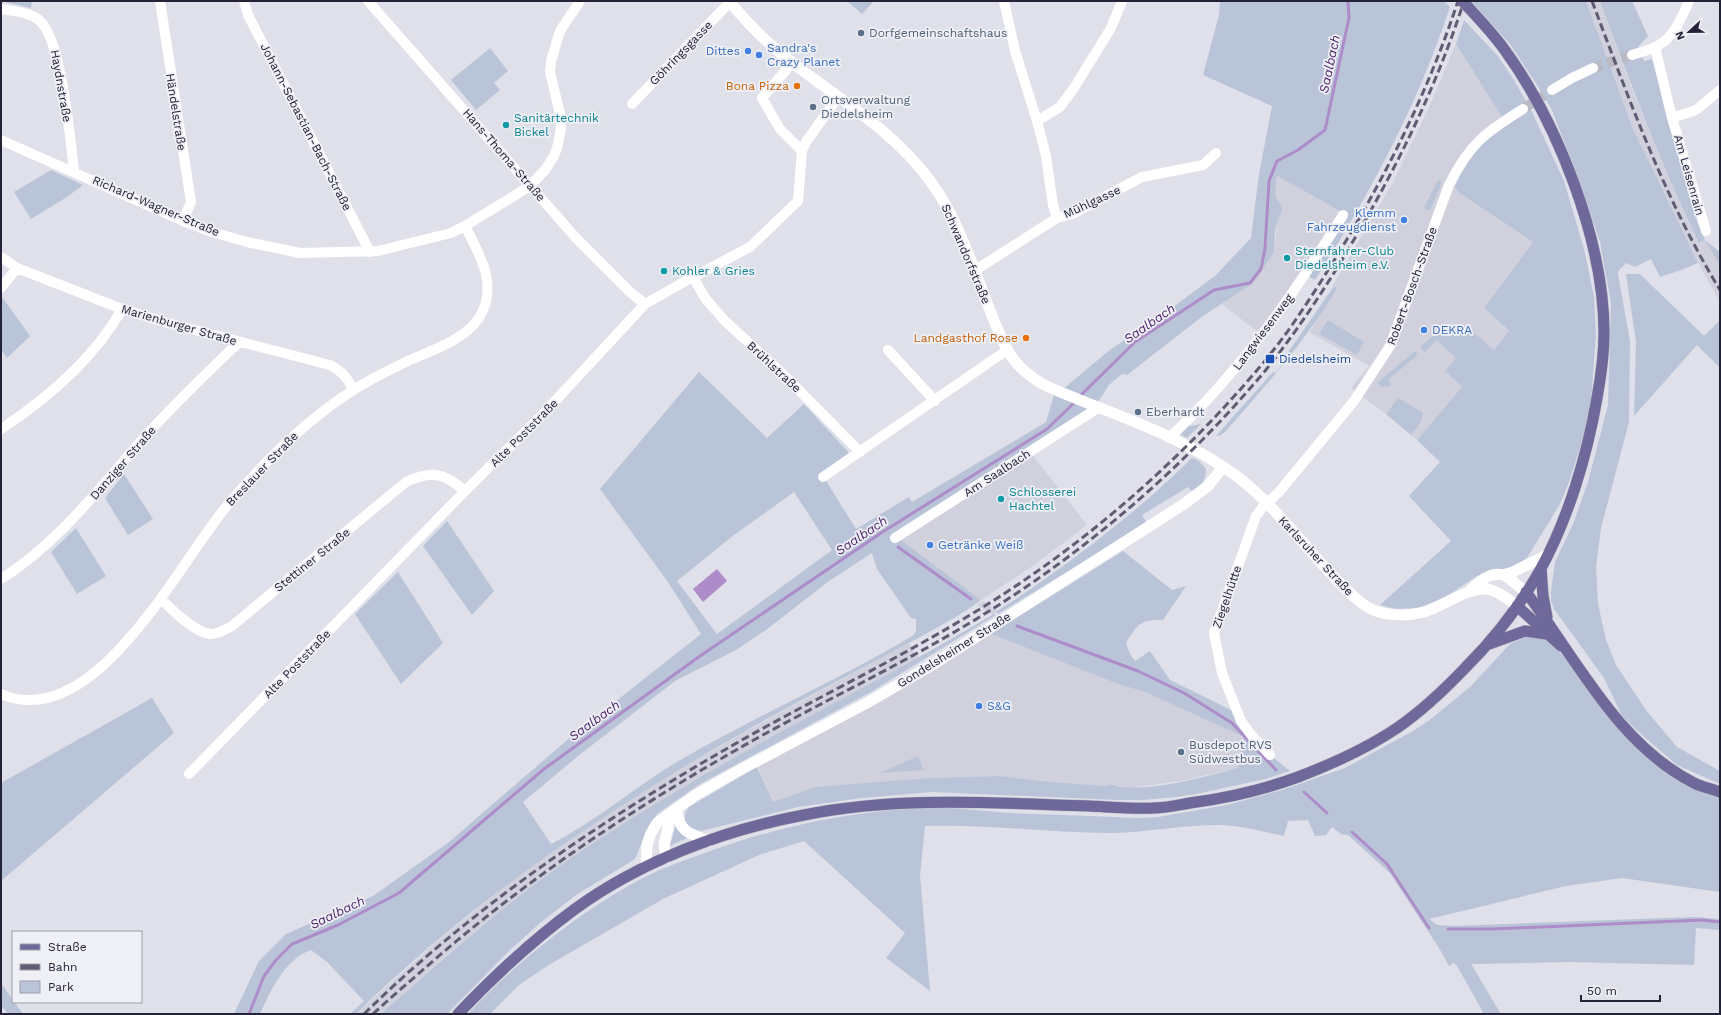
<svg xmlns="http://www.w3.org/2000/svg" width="1721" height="1015" font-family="'Work Sans',sans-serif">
<rect width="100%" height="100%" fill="#dfe0e9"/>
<path fill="#d0d1dc" d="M1586,1H1600L1633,92L1682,207L1699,243L1705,240L1720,266V302L1702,270L1663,194L1633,129Z
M1456,44L1507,125L1458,192L1533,242L1484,308L1509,332L1417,440L1395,421L1351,388L1369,366L1309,332L1337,289L1333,285L1392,184L1426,114Z
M1277,176L1342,212L1259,333L1222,304L1252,284L1276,239L1275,228L1283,208L1275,195Z
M1027,448L1087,525L1034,565L981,600L894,536Z
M983,601L993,608L998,611L993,615L977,605Z
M991,634L1118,684L1145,692L1244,737L1238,768L1180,781L1129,788L1110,784L1108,786L1051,782L1000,776L927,778L815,787L773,802L758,767L882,700L936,669Z
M909,643L918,658L607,835L523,893L450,952L381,1014H356L440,939L513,880L597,821L669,776L745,732Z"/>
<path fill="#bac4d8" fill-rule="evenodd" d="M1,1H32L31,8Z
M847,1H874L862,14Z
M1220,1H1444L1450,7C1418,104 1370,194 1315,280L1303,273L1342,212L1277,176L1275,195L1283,208L1275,228L1274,252L1252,284L1203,316L1127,375L1122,374L1109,385L1098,402L1063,389L1111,349L1150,324L1215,276L1251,238L1259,174L1272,106L1203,75L1219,15Z
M1471,1H1586L1633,129L1698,263L1681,270L1660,277L1651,259L1635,267L1626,263L1619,270L1618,274L1630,341L1629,422L1601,528L1596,567L1598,604L1606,640L1616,665L1646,710L1677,747L1720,771V784L1677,765L1642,735L1622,716L1604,678L1554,609L1551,601V591L1555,562L1573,524L1588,482L1608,405L1611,303L1600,242L1577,174L1551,108L1539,88L1510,44Z
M1600,1H1632L1648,36L1638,47L1644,61L1652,59L1694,213L1705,240L1720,252V266L1705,240L1699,243C1661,164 1630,83 1600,1Z
M1464,20L1497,55L1514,80L1532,112L1564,181L1584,249L1594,297L1596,336L1591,400L1584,435L1569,482L1560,504L1527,558L1513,567L1487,572L1477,576L1444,598L1418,608L1396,609L1380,605L1451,541L1409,496L1440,462L1417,440L1462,387L1445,371L1456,358L1437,340L1425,352L1420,347L1446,325L1455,332L1466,326L1494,350L1509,331L1484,308L1533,242L1458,192L1455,187C1468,159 1480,141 1507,125L1456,44Z
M490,48L508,71L494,83L500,90L476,110L451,80Z
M51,170L83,185L67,197L31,219L14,192Z
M1438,180L1442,182L1430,211L1424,208Z
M1626,274H1640L1704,336L1720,320V368L1697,345L1634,416L1636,342Z
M1334,286L1337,289C1305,341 1266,386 1225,432L1221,435L1216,436L1273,372L1275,373L1282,365L1280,364Z
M2,297L30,336L7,358L1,349V299Z
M1328,320L1364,342L1357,355L1319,334Z
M1415,351L1418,355L1389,379L1391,386L1381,387L1377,383Z
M699,372L767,438L804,404L849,453L821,473L856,529L909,497L912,502L1046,422L1054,395L1089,408L894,535L981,600L973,606C949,622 923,635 898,649C847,676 795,703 744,732C605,811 471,901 356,1014H350L364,1001L327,962L311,950C285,959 271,990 260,1014H234L259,961L286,934L373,896L449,842L573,735L701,634L668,582L600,489ZM794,492L832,550L717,634L677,581L734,535ZM872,553L877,569L911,618L916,619V631L914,635C837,681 753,717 675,763C634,788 593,823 551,844L523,802L578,756L675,681L736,650L766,630L829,581Z
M1398,398L1422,412C1424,422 1416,428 1411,435L1386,414Z
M1201,424L1187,438L1181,435L1185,427Z
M1192,458L1198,460L1206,469C1206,480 1201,486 1193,493L1188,487L1142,515L1147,523L998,614L996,612C1065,567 1132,517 1192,458Z
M124,474L153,519L128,535L105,498Z
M447,521L494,591L472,615L423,546Z
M76,528L106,576L77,594L51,552Z
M1123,551L1172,590L1186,586L1163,620C1140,619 1137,625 1126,643L1130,654L1135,661L1150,651L1170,680L1241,715L1270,755L1290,771L1265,779L1201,793L1176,797L1143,800H1119L932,792L861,798L798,807L701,831L689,828C684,820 683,815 689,807L757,767L773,802L815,787L927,778L1000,776L1051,782L1108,786L1109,784C1142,795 1204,777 1238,768L1244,737L1145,692L1118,684L991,634Z
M398,572L443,643L401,684L355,614Z
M994,614L996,615L871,692L700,784L657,814L646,832L635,859L576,895L540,923L510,950L447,1014H381C427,973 473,932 522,894C571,856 625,822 679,790C781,728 891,676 994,614Z
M1528,636C1554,635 1568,663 1581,681C1607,715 1637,757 1675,777C1689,785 1705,790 1720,796V892L1622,878L1566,886L1429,919L1437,925L1453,926L1694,917L1720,919V930L1696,928L1694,965L1569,962L1471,964L1501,1014H1484L1457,966L1454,963L1449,966L1439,948L1390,873L1348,835L1341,834L1332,827L1326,835L1315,836L1308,820L1288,821L1284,836C1264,832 1244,826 1224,825C1187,824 1150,832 1112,833C1050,833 987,824 925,826L920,875L930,991L886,958L905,933L804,841L759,855L663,899L547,966L519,985L490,1014H468C516,962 584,908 647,876C665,867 685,860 705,853C775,827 847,812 922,808C952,807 981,811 1010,813C1053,815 1095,816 1138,818L1158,817L1227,805L1282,790L1345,768L1413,731L1431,719L1470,687L1510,644Z
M152,698L174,733L1,881V783Z
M918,756L924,770L880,773Z
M676,824L681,834L687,838L670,846Z
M1,983L23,1014H8L1,1005Z"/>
<path fill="#ad8cc9" d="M717,569L727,581L703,602L693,589Z"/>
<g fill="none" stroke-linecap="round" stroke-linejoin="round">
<path stroke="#ad8cc9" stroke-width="3" d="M1079,397L1135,342L1214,290L1250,283L1261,269L1265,248L1269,181L1277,161L1298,150L1325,130L1349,18L1348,1
M898,547L971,599
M1017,626L1138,671L1184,693L1232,723L1276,770
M1304,792L1327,813
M1352,832L1387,864L1429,928
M1448,929H1492L1702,920L1720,922
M249,1014L264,976L276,960L292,944L338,925L399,893L544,769L700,656L881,533L1047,429L1076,401"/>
<path stroke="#babac5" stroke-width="10" stroke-dasharray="10 5" stroke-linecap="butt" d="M1593,68L1632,55
M1523,109L1552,90"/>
<defs>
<path id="primary" d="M1541,568L1543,596L1547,617
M1526,592C1576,658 1617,744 1694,783C1702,787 1712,789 1720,792
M1517,606L1561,646
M1489,644L1525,631L1546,634
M458,1014C494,976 533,940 575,909C641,861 724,830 804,815C898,796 993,803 1089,806C1111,807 1132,809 1154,808C1166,808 1178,805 1190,803C1227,798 1263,790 1298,777C1332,764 1366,749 1397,728C1422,711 1445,689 1466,667C1494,639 1519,607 1539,572C1568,520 1587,456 1597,398C1601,376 1604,355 1604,333C1604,241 1558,123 1504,49C1494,35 1481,21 1468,7"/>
</defs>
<use href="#primary" stroke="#bdbdc3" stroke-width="12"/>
<path stroke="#fff" stroke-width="10" d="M160,1L191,202L183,221
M244,1L248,15L370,252
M368,1L576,238L630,292L645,304
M1004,1L1015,51L1037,121L1046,156L1053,205L1057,218
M1,9C13,11 29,12 39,20C62,39 70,139 74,171
M1655,47L1672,118L1706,231
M1632,55C1641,52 1651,50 1659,45C1675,36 1682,16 1689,1
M792,63L762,98L780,129L802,151
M1552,90L1572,78L1593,68
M632,104L730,2
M1672,118L1696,110L1720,90
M1037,121L1060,107L1074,88L1111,28L1122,1
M1,140L183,221L212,232L247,242L300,253L378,251L451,233L465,226L530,186L545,170L554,156L557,148L561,129L560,114L550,72L551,61L560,31L580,1
M1,257L17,268L122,309L168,323L330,365C342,371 347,378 354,390
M974,271L1057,218L1072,214L1142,177L1203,165L1216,153
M693,277L705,298L724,320L786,377L860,452
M1,288L17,268
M888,350L935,401
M1,429C48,398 94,359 122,309
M1169,438C1240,372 1292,297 1343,215
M823,477L1007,350
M895,538L1098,408
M1,579C57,544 98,490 141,441C172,406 206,374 239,342
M161,599C172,610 195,633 211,634C218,634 225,630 232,626L406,482C432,470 444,473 465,491
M1,694C96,735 181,558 230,502C267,459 307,419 355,389C372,378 392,369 410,360C433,350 464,340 479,318C499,286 480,255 465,226
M1270,755L1252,736L1241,721L1222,673L1214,633L1256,516L1262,508L1279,492L1354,401L1390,346L1449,185C1469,144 1486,132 1523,109
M189,774L465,491L544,413L645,304L693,277L750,247L798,201L802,151L806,142L838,97"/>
<path stroke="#fff" stroke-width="11" d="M729,1C748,24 770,46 794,64C842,101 895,132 931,182C957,217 973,267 989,308C996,325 1002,344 1014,360C1022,370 1032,378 1044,385C1107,413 1178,433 1235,475C1273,503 1301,543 1334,577C1345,588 1361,606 1376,611C1390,616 1409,616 1424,612C1442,607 1472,584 1491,590C1501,593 1509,600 1517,606
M1503,575L1513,572L1547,555
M1469,591C1478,583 1490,571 1503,575C1509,577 1520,588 1526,592
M677,808C677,831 690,834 709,841
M666,858L664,845L671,814
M646,867L647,845L651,833L657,823L694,796L736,772L867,703L932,665L1184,504L1208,486L1223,467"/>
<use href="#primary" stroke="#6f689a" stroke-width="11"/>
<path stroke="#5f5c73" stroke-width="3" stroke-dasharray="8 4" stroke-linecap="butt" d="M1592,1C1629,99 1665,200 1720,290
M364,1014C477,903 612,813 749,736C821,696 895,660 965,618C1058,563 1142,494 1216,416C1242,388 1268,359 1290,328C1315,292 1338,255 1360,217C1399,149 1433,77 1458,1
M373,1014C390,998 408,983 425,968C525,880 636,806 752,741C824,701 898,666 968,624C1080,557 1181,471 1265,371C1302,325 1334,275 1363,224C1404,153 1439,79 1464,1"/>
<defs>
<path id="primary-bridge" d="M1462,1L1468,7"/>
</defs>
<use href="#primary-bridge" stroke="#bdbdc3" stroke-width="12" stroke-linecap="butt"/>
<use href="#primary-bridge" stroke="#6f689a" stroke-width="11"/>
</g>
<g fill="#5c6f8a" stroke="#eff0f6" stroke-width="1.5">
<circle cx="861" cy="33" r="4"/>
<circle cx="813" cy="107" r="4"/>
<circle cx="1138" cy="412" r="4"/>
<circle cx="1181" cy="752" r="4"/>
</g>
<g fill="#3f7fe0" stroke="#eff0f6" stroke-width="1.5">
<circle cx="748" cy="51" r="4"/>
<circle cx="759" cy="55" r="4"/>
<circle cx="1404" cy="220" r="4"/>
<circle cx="1424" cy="330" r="4"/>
<circle cx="930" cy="545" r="4"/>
<circle cx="979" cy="706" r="4"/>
</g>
<g fill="#e8710a" stroke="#eff0f6" stroke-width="1.5">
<circle cx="797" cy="86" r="4"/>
<circle cx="1026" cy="338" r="4"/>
</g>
<g fill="#0f9aa8" stroke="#eff0f6" stroke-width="1.5">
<circle cx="506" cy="125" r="4"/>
<circle cx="1287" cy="258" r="4"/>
<circle cx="664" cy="271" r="4"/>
<circle cx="1001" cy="499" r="4"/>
</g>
<rect fill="#1a4fb4" stroke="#eff0f6" stroke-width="1.5" x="1265" y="354" width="10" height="10" rx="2"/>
<g text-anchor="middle" stroke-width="3.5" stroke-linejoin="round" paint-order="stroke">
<g font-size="12" fill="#4e5e75" stroke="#eff0f6" text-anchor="start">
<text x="869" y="37">Dorfgemeinschaftshaus</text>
<text x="821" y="104">Ortsverwaltung<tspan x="821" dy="14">Diedelsheim</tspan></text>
<text x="1146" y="416">Eberhardt</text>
<text x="1189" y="749">Busdepot RVS<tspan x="1189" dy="14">Südwestbus</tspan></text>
</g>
<g font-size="12" fill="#366cbe" stroke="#eff0f6" text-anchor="start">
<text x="767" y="52">Sandra's<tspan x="767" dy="14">Crazy Planet</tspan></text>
<text x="740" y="55" text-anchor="end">Dittes</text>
<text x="1396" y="217" text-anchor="end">Klemm<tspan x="1396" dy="14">Fahrzeugdienst</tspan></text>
<text x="1432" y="334">DEKRA</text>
<text x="938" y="549">Getränke Weiß</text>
<text x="987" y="710">S&amp;G</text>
</g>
<g font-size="12" fill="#242237" stroke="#eff0f6">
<text transform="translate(681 53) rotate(-46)" y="4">Göhringsgasse</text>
<text transform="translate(61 86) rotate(80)" y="4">Haydnstraße</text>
<text transform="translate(176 112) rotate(81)" y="4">Händelstraße</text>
<text transform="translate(306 127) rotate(63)" y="4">Johann-Sebastian-Bach-Straße</text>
<text transform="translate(504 155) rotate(49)" y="4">Hans-Thoma-Straße</text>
<text transform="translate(1689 175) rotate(74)" y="4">Am Leisenrain</text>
<text transform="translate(1092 202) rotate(-25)" y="4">Mühlgasse</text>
<text transform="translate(156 206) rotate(23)" y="4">Richard-Wagner-Straße</text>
<text transform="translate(966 254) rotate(67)" y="4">Schwandorfstraße</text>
<text transform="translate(1412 286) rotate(-70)" y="4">Robert-Bosch-Straße</text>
<text transform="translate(179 325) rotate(16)" y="4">Marienburger Straße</text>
<text transform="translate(1263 332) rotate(-53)" y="4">Langwiesenweg</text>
<text transform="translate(774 367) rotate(43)" y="4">Brühlstraße</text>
<text transform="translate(524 433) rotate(-45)" y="4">Alte Poststraße</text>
<text transform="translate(123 463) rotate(-49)" y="4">Danziger Straße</text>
<text transform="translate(262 469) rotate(-46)" y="4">Breslauer Straße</text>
<text transform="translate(997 473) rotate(-33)" y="4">Am Saalbach</text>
<text transform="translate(1316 556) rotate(47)" y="4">Karlsruher Straße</text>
<text transform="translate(312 560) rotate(-39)" y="4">Stettiner Straße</text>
<text transform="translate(1227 597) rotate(-71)" y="4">Ziegelhütte</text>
<text transform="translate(954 650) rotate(-32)" y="4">Gondelsheimer Straße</text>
<text transform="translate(297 664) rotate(-46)" y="4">Alte Poststraße</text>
</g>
<g font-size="12" fill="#c56008" stroke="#eff0f6" text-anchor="end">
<text x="789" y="90">Bona Pizza</text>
<text x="1018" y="342">Landgasthof Rose</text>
</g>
<g font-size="12" fill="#0d838f" stroke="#eff0f6" text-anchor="start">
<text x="514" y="122">Sanitärtechnik<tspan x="514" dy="14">Bickel</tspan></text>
<text x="1295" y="255">Sternfahrer-Club<tspan x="1295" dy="14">Diedelsheim e.V.</tspan></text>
<text x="672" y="275">Kohler &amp; Gries</text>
<text x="1009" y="496">Schlosserei<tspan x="1009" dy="14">Hachtel</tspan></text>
</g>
<g font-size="12" fill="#164399" stroke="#eff0f6" text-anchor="start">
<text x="1279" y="363">Diedelsheim</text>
</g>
<g font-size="13" font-style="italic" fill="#4c236c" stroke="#eff0f6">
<text transform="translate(1329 64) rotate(-78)" y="5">Saalbach</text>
<text transform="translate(1149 323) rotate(-35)" y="5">Saalbach</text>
<text transform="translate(861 535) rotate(-34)" y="5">Saalbach</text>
<text transform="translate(594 720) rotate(-36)" y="5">Saalbach</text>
<text transform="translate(337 912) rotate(-26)" y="5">Saalbach</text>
</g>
</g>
<rect width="1721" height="1015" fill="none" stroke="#242237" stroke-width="4"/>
<rect x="12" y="931" width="130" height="72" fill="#eff0f6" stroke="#9e9eaa"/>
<rect x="20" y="944" width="20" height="6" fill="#6f689a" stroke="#9e9eaa"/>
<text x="48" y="951" font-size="12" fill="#242237">Straße</text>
<rect x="20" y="964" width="20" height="6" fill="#5f5c73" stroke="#9e9eaa"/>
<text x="48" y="971" font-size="12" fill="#242237">Bahn</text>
<rect x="20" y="981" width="20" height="12" fill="#bac4d8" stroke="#9e9eaa"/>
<text x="48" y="991" font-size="12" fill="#242237">Park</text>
<g transform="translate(1689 32) rotate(248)" stroke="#eff0f6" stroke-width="3" paint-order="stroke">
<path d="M0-3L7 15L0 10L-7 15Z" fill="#242237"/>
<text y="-6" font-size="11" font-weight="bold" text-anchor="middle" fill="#242237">N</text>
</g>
<path d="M1581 995v6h79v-6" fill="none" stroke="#242237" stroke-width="2"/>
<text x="1587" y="995" font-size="12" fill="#242237" stroke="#eff0f6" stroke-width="3" paint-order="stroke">50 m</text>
</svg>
